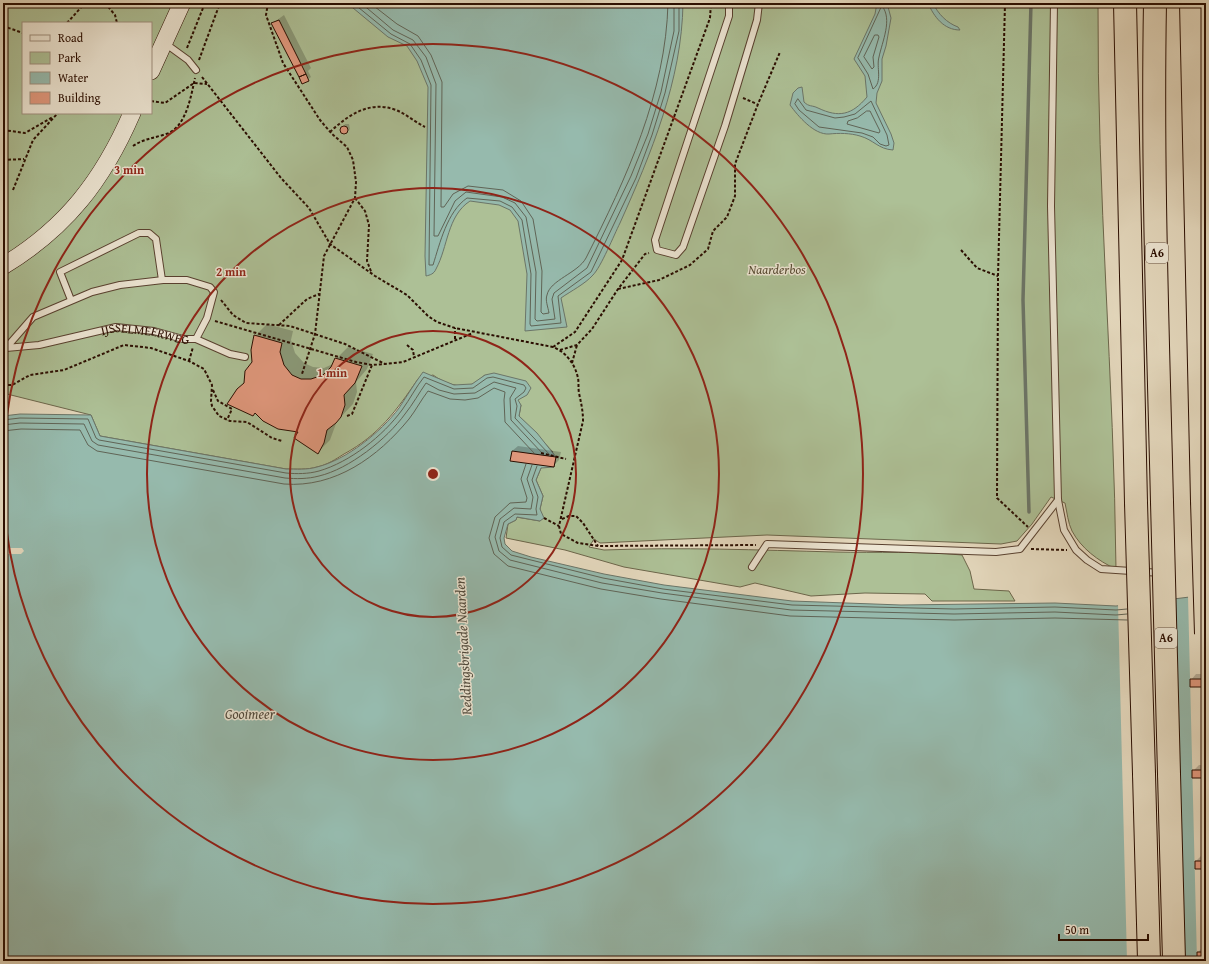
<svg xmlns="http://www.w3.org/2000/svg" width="1209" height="964" font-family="'Gentium Book Plus',serif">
<rect width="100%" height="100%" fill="#e4d8bd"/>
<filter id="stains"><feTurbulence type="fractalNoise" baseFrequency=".005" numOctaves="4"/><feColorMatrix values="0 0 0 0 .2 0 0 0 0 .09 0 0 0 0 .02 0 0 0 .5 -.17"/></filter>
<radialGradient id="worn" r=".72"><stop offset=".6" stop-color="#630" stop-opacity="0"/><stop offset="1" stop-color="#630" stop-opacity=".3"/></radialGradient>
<path fill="#adc096" stroke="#6c664b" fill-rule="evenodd" d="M3,3H1098C1097,192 1114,380 1116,569C1098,561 1081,548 1072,531C1068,523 1067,512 1065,503L1051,497L1032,524L1017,541L1001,544L767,535L600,543L594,539L589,547L604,550C681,547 758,550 835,552C877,553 920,551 962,555L970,571L974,589L1009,591L1015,601H932L925,594L865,593L811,596L755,583L740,587L624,567L565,550L506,538L508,524L516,520V517L540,521V509L543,496L536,480L541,468L553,452L519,416L521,405L485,375C482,377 477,382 473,384C459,389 444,383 433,375L418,379C396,411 379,435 344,454C336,459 327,465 317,467C307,470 296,469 286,469L100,436L91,415L3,393ZM23,23H151V113H23Z"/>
<path fill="#96baad" stroke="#6b7568" d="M347,3H683C682,80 651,154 620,223C614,235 601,267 593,275C585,284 571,291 561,298L567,327L525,331L527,274L518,221L510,210L499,205L470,201C447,216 448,247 436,269C434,274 430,275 426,276L425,256L428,87L417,61L407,46L388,37Z
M877,3H887L891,18L886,46L882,59V81L877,93L876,103L891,134L894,143L893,150C878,149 874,140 860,136C850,133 839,133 829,134C814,135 798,116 790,105L793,93L798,88L802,87L804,102C809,107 812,105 818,108C839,118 852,115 867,97L865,76L854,59L875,14Z
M928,3H933C938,14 947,23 958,27L960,30C944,30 934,17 928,3Z
M423,372L454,385L472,384L485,375L494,373L526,381L531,388L527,395L518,400L521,405L519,416L537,433L556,457L554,467L541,468L536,480L543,496L540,509L544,518L540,521L517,517L516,520L508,524L504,538L505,544L512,551L531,557L604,574L664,585L792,601L901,605L1055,603L1116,606L1206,595V961H3V416L20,414L91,415L100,436L286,469C296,469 307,470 317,467C346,460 381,432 399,408C407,396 414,384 423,372Z"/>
<path fill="#e4d8bd" d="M3,548H22L24,551L21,554H3Z
M1206,593V961H1197L1188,596Z
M1174,597L1184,961H1127L1118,604Z"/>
<path fill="#0003" d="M284,15L311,68L308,71L311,77L303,83L273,23Z
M345,124H349L350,129L347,132H343V127Z
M267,324L293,331L291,340L295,353L304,363L313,367L324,368L333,364L336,359L348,347L373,354L367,369L356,382L357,392L353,404L337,421L330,440L318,452L299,432L255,412L245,382L253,362L255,336Z
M518,446L561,452L559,460L553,466L512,451Z
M1196,674H1206V686L1191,680Z
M1199,765H1206V777L1193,771Z
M1201,856H1206V868L1196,861Z
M1204,946H1206V959L1198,952Z"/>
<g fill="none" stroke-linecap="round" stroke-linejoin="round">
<path stroke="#606456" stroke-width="1" d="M353,3L391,34L410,44L421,60L431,85L429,265H433C440,243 447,212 467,198L500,201L512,207L522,220L531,274L530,324L531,326L561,323L558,296L591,272L636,178L652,135L665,93L679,31V3
M361,3L393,30L413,40L426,57L436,84L434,236H438L455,201L466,192L502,197L515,203L526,217L536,272L535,319L537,321L555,319L552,299L554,293L587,268L631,176L648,134L661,92L674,31V3
M370,3L397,24L418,36L431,55L442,82L441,207H444L453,194L468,186L503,190L521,201L533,219L542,271L541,312L543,314L549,313C548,307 545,300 547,295C550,280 578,273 586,258C626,179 666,93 668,3
M882,6C893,19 882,42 879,57C876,67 883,82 873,89L868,74L858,58Z
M875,35H878L879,37L873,57L874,67L872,69L864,57Z
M798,99L806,110L835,118L844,117L855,114L871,101L887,135L889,145L886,146L880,144L873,137L862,133L819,127L799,110L795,104Z
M867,111H870L880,131L879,133L847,124L848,121L857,118Z
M3,420L20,418L88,419L96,438L99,440L286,473C297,474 308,474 319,471C350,462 383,436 402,410C410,399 416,387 424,377L454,389L473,388L487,378L493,377L524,385L526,388L524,392L515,399L517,406L515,418L550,455
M3,425L20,423L84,424L92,441L98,445L285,478C296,479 308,479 319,476C349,469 387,439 405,414C413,404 419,393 426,383L439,390L454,394L475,393L494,382L516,388L510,398L511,420L543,454
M3,431L21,429L80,430L88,445L97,451L284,484C335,488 378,457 409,419C416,410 421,400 428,391L450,399L465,400L478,398L494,388L505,392L504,400L505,422L534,453
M526,464L521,479L527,498L526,502L510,503L495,517L489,538L494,554L508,566L601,589L661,599L790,616L954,620L1055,618L1127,620
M532,465L527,479L533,497L531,509L514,508L500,519L495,537L499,551L510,560L602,583L662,593L791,610L954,614L1055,612L1116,615L1127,614
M537,466L532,480L538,497L536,509L537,515L515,514L504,522L500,538L502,547L511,555L603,578L663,589L792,605L954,609L1055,607L1116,610L1127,609"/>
<path stroke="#6b7568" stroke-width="3.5" d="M1029,512L1023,300L1031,3"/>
</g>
<path fill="#e1987d" stroke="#2a0d00" d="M279,20L306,74L299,77L271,23Z
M306,74L309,81L302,84L299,77Z
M340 130a4 4 0 1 1 8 0a4 4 0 1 1-8 0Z
M254,335L282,343L280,352L284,365L292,375L301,379H311L323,375L331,367L335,358L362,366L355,383L344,395L345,405L341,417L336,423L327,430L324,443L318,454L294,438L298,432L278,429L263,421L255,413L253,416L227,404L237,389L244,383L245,371L252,362L251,350Z
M512,451L556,457L554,467L510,461Z
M1190,679H1206V687H1190Z
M1192,770H1206V778H1192Z
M1195,861H1206V869H1195Z
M1197,952H1206V960H1197Z"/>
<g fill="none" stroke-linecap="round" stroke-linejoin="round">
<defs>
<g id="lane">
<path d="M729,3V16L655,240L657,250L676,255L683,247L725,126L757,20L759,3"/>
<path d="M1054,3L1051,206L1058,500L1064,530L1076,550L1087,560L1101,569L1161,573"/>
<path d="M166,44L188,60L196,70"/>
<path d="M71,300L60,272L139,233H149L156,239L162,280"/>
<path id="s1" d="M196,339L207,318L214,292L210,287L187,280H163L120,285L92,292L33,317L6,348L39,345L116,327L154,331L183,339H196L230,354L245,357"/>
<path d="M752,567L767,544L996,552L1020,549L1058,500"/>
</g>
<path id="secondary" d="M151,71L182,3
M3,266C66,228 103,180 132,113"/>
<path id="highway" d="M1125,3L1136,503
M1155,3C1152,169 1158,336 1162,502
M1191,3L1202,501
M1144,774L1149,961
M1169,774L1174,961"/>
</defs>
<use href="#lane" stroke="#58402f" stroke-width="8"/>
<use href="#secondary" stroke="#2a0d00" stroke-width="18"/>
<use href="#highway" stroke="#2a0d00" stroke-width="24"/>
<path stroke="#2a0d00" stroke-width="2" stroke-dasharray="3 2" stroke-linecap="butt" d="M105,3L115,15L117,23
M268,3L266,15L283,63L320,120L332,134L347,147L353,160L356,182L355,198L324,256L315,334L302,374
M1005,3L998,276L997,498L1028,527
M67,23L85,3
M3,26L23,33
M187,48L205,3
M199,60L220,3
M202,77L281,178L309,208L330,244L375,276L407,295L428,316L437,322L455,328L553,347C566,352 575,364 578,378C579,383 578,388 579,393C581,403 583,410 583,421L559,526L561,534L578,543L598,546L756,545
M743,98L757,104
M151,101L165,103L194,83L207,84
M3,130L25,133L53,117
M330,132C348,115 370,100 396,110C406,114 415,122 425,127
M133,146C143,139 154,138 166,134C186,128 191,96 195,78
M3,160L24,159
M13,190L33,140L58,113
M355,198L365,211L369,225L367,261L372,274
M961,250L977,268L998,276
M618,289L659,280L690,265L708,249L713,231L727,217L735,196V164L758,104L780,52
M221,300L233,315L246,323L290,326L345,344L385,364L403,362L473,333
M215,321L356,362L372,365L385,364
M279,325L307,299L319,294
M455,339V328
M407,345L413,350L414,357
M553,347L575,332L622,260L710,18L711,3
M560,350L577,345L592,329L618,289L645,254L649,253
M189,361L193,347
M572,363L577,345
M3,385H12L30,375L64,370L124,345L151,348L189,361L204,369L212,385L211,401L212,406L219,416L230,421L247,422L272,438L282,441
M213,390L218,401L232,409L227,420
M347,416L352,414L372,365
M541,453L566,459
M544,518L559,526
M562,519L569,516H576L583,523L598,546
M1031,549L1067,550"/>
<use href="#lane" stroke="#ede6d4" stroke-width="6"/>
<use href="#secondary" stroke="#ede6d4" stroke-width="17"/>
<use href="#highway" stroke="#e4d8bd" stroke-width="22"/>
<defs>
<path id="highway-bridge" d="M1202,501L1206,634
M1162,502L1169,774
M1136,503L1144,774"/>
</defs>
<use href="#highway-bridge" stroke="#2a0d00" stroke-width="24" stroke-linecap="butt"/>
<use href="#highway-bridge" stroke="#e4d8bd" stroke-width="22"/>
</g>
<g fill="none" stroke="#8f2418" stroke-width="2">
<circle cx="433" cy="474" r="143"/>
<circle cx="433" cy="474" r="286"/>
<path d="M3 470A430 430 0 1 1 3 478"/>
</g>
<g text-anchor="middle" stroke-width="3" stroke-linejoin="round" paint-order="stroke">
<g fill="#ede6d4" stroke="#644e40" stroke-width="1">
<rect x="1146" y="243" width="22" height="20" rx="3"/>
<rect x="1155" y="628" width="22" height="20" rx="3"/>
</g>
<g font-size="12" font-weight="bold" fill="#2a0d00">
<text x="1157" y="257">A6</text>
<text x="1166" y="642">A6</text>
</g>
<g font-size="13" font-style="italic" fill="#584c34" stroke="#ede6d4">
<text x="777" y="274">Naarderbos</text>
</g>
<g font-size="13" fill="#2a0d00" stroke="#ede6d4">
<text dy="5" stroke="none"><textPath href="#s1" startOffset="424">IJSSELMEERWEG</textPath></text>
</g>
<g font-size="14" font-style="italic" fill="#504a3d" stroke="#ede6d4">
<text transform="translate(463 646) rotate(-93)" y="5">Reddingsbrigade Naarden</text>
<text x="250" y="719">Gooimeer</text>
</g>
</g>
<circle cx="433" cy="474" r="6" fill="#8f2418" stroke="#ede6d4" stroke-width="2"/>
<g font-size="12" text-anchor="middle" font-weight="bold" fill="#8f2418" stroke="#ede6d4" stroke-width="3" stroke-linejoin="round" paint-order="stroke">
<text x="129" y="174">3 min</text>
<text x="231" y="276">2 min</text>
<text x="332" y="377">1 min</text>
</g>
<rect width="1209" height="964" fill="none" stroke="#e4d8bd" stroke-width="16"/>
<rect x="4" y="4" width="1201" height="956" fill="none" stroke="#2a0d00" stroke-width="2"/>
<rect x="8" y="8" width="1193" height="948" fill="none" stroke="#2a0d00"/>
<rect x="22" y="22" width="130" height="92" fill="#ede6d4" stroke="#9f8f7f"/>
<rect x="30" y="35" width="20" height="6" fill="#ede6d4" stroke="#9f8f7f"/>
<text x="58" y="42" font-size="12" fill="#2a0d00">Road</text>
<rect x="30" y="52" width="20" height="12" fill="#adc096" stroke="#9f8f7f"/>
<text x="58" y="62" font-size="12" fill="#2a0d00">Park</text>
<rect x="30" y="72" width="20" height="12" fill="#96baad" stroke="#9f8f7f"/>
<text x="58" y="82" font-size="12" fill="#2a0d00">Water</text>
<rect x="30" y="92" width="20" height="12" fill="#e1987d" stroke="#9f8f7f"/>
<text x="58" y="102" font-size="12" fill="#2a0d00">Building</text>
<path d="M1059 934v6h89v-6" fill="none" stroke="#2a0d00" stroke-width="2"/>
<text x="1065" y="934" font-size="12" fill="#2a0d00" stroke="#ede6d4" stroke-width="3" paint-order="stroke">50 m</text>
<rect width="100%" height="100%" filter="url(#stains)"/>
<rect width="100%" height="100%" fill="url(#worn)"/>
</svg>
